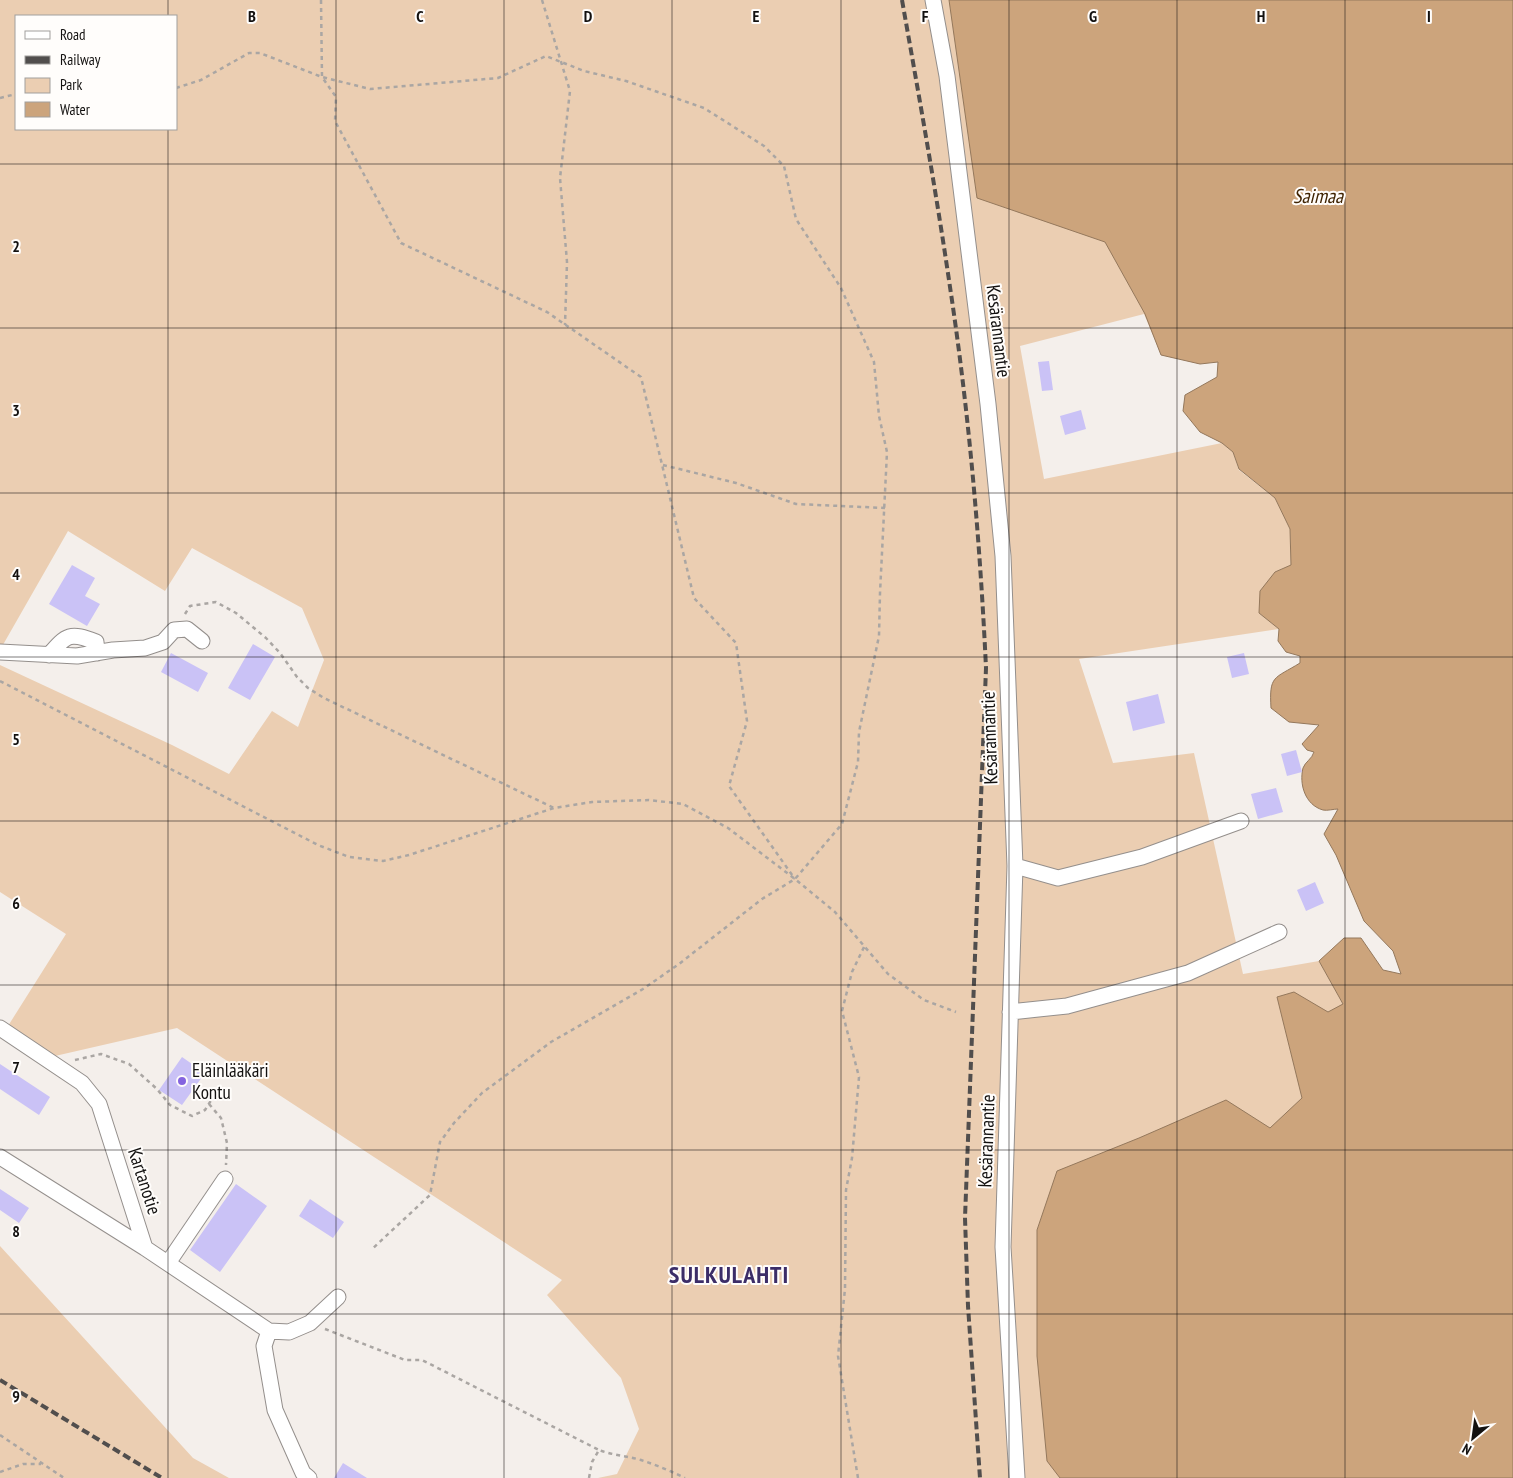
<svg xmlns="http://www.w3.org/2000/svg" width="1513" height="1478" font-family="'PT Sans Narrow',sans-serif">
<rect width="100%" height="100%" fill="#f4efeb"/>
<path fill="#ebceb2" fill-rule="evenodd" d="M0,0H1357L1200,364L1161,355L1144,314L1020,346L1044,479L1222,443L1233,452L1239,470L1275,498L1290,529L1291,566L1275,572L1259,613L1279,629L1079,659L1113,763L1194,753L1243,974L1319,961L1343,1004L1385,1478H598L617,1474L639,1429L621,1378L547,1295L562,1280L177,1028L55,1056L8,1026L66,934L0,892V665L172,745L229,774L272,711L298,727L324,660L302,608L192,548L165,591L68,531L0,650ZM16,16H176V129H16Z
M0,1246L193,1458L229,1478H0Z"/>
<path fill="#cca47c" stroke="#94785c" d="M949,0H1513V1478H1060L1047,1461L1037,1356V1230L1057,1171L1139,1138L1226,1100L1270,1128L1302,1098L1277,997L1294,992L1328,1012L1343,1004L1319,961L1344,938H1361L1383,970L1401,974L1393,951L1364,921L1336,855L1324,834L1338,809C1334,809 1327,811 1323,810C1305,805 1299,784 1303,768C1305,762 1312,759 1314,752L1307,750L1302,744L1319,725L1289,722L1271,708C1269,675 1274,679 1300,663V656L1286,652L1278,641L1279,629L1259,613L1260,591L1275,572L1291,565L1290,529L1275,498L1239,469L1233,452L1222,443L1200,432L1183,411L1185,395L1217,377L1218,362L1200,364L1161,355L1145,314L1105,242L977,198Z"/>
<path fill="#cac2f6" d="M1049,361L1053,390L1042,391L1038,362Z
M1081,410L1086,429L1065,435L1060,416Z
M72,565L95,578L85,596L100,604L87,626L49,604Z
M253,644L275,657L250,700L228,688Z
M171,653L208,673L198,692L161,672Z
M1244,653L1249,674L1232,678L1227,657Z
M1158,694L1165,723L1133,731L1126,702Z
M1296,750L1302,772L1287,776L1281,754Z
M1276,788L1283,812L1258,819L1251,794Z
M1315,882L1324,903L1306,911L1297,890Z
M182,1057L205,1073L182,1105L159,1090Z
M0,1064L50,1097L39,1115L0,1089Z
M236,1184L267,1206L220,1272L190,1250Z
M0,1189L29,1208L19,1223L0,1210Z
M310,1199L344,1222L333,1238L299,1216Z
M343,1463L367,1478H334Z"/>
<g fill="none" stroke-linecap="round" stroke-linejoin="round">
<defs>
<path id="minor" d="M933,0L947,76L988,404L1003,556L1015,866L1003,1247L1017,1478
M0,652L77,656L113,650L145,648L163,642L174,630L187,629L202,641
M49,655C67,634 70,632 96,642L97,653
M1015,866L1058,878L1142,857L1241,821
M1010,1012L1067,1006L1188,973L1279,932
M0,1028L82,1083L99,1104L145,1248L269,1331L289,1332L310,1323L338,1297
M0,1157L145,1248
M168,1263L225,1179
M269,1331L264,1346L275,1410L303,1473L309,1478"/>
</defs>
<use href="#minor" stroke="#948f8c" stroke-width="17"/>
<path stroke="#aaa6a3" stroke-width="2.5" stroke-dasharray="4 4" stroke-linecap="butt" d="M321,0L322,77L336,97L335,121L401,243L547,312L641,377L694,598L736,643L747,721L729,786L795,879
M542,0L570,91L560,178L567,262L565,325
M176,88L201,80L249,53H260L322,77L370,89L498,78L546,56L584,71L626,81L704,108L764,146L784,166L796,219L841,288L874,362L879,416L887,452L880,593L879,636L859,732L858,762L842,824L795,879L762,899L679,964L643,989L551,1042L482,1093L454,1123L440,1142L430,1195L371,1250
M0,98L16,94
M663,465L736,483L796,504L885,508
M185,614L190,606L216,602L236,613L266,638L280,653L297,677L308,688L324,698L554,808
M0,681L318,845L349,857L383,861L409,855L554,808L592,802L649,800L683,804L728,828L795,879L835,912L888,974L924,1000L956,1012
M75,1060L101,1054L129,1064L157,1089L170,1105L192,1116L205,1110L217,1091
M209,1104L221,1118L227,1143L226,1165
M325,1329L405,1360H422L599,1450
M0,1435L64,1478
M0,1472L23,1464H41
M589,1478L592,1462L599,1450C612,1455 627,1456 641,1460C656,1465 671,1471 685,1478
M858,1478L838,1356L845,1289L846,1190L852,1158L859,1077L842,1011L852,972L864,947"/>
<use href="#minor" stroke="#fff" stroke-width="15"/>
<path stroke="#514e4d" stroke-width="4" stroke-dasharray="8 4" stroke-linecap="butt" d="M902,0C919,96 936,191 950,287C969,413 980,541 986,668L965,1218L968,1306L980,1478
M0,1380L162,1478"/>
</g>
<path fill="none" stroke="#131110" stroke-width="1" stroke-opacity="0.55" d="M168,0V16M336,0V1478M504,0V1478M672,0V1478M841,0V1478M1009,0V1478M1177,0V1478M1345,0V1478M168,129V1478M0,164H1513M0,328H1513M0,493H1513M0,657H1513M0,821H1513M0,985H1513M0,1150H1513M0,1314H1513"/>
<circle fill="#8464df" stroke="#fffdfb" stroke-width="2" cx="182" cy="1081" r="5"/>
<g text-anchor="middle" stroke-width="4" stroke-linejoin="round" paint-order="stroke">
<g font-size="19" fill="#131110" stroke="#fffdfb">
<text transform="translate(999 331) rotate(83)" y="7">Kesärannantie</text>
<text transform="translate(989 738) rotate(-92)" y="7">Kesärannantie</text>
<text transform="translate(986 1141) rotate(-88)" y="7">Kesärannantie</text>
<text transform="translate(145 1181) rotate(72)" y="7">Kartanotie</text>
</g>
<g font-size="19" fill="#131110" stroke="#fffdfb" text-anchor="start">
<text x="192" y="1077">Eläinlääkäri<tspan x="192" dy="22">Kontu</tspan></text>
</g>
<g font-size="20" font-style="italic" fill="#402403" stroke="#fffdfb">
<text x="1318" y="203">Saimaa</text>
</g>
<g font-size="24" font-weight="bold" letter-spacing="1" fill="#3c2d68" stroke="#fffdfb">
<text x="729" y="1283">SULKULAHTI</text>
</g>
</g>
<g font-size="16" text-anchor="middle" font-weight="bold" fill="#131110" stroke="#fffdfb" stroke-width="4" stroke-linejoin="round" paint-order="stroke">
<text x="252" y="22">B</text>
<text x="420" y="22">C</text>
<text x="588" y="22">D</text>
<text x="756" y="22">E</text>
<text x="925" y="22">F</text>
<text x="1093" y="22">G</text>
<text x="1261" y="22">H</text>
<text x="1429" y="22">I</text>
<text x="16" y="252">2</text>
<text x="16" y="416">3</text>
<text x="16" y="580">4</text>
<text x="16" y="745">5</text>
<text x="16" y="909">6</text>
<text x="16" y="1073">7</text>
<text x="16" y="1237">8</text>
<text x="16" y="1402">9</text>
</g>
<rect x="15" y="15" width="162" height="115" fill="#fffdfb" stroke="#a19f9d"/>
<rect x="25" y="31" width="25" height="8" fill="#ffffff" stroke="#a19f9d"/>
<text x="60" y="40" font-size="15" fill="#131110">Road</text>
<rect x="25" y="56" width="25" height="8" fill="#514e4d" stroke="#a19f9d"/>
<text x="60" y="65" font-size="15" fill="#131110">Railway</text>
<rect x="25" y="78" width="25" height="15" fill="#ebceb2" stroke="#a19f9d"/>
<text x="60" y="90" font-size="15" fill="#131110">Park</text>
<rect x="25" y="102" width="25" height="15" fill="#cca47c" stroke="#a19f9d"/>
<text x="60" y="115" font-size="15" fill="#131110">Water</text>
<g transform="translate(1473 1438) rotate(209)" stroke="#fffdfb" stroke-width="4" paint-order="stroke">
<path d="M0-4L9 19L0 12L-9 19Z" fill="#131110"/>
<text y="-8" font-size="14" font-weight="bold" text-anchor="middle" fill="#131110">N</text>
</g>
</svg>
